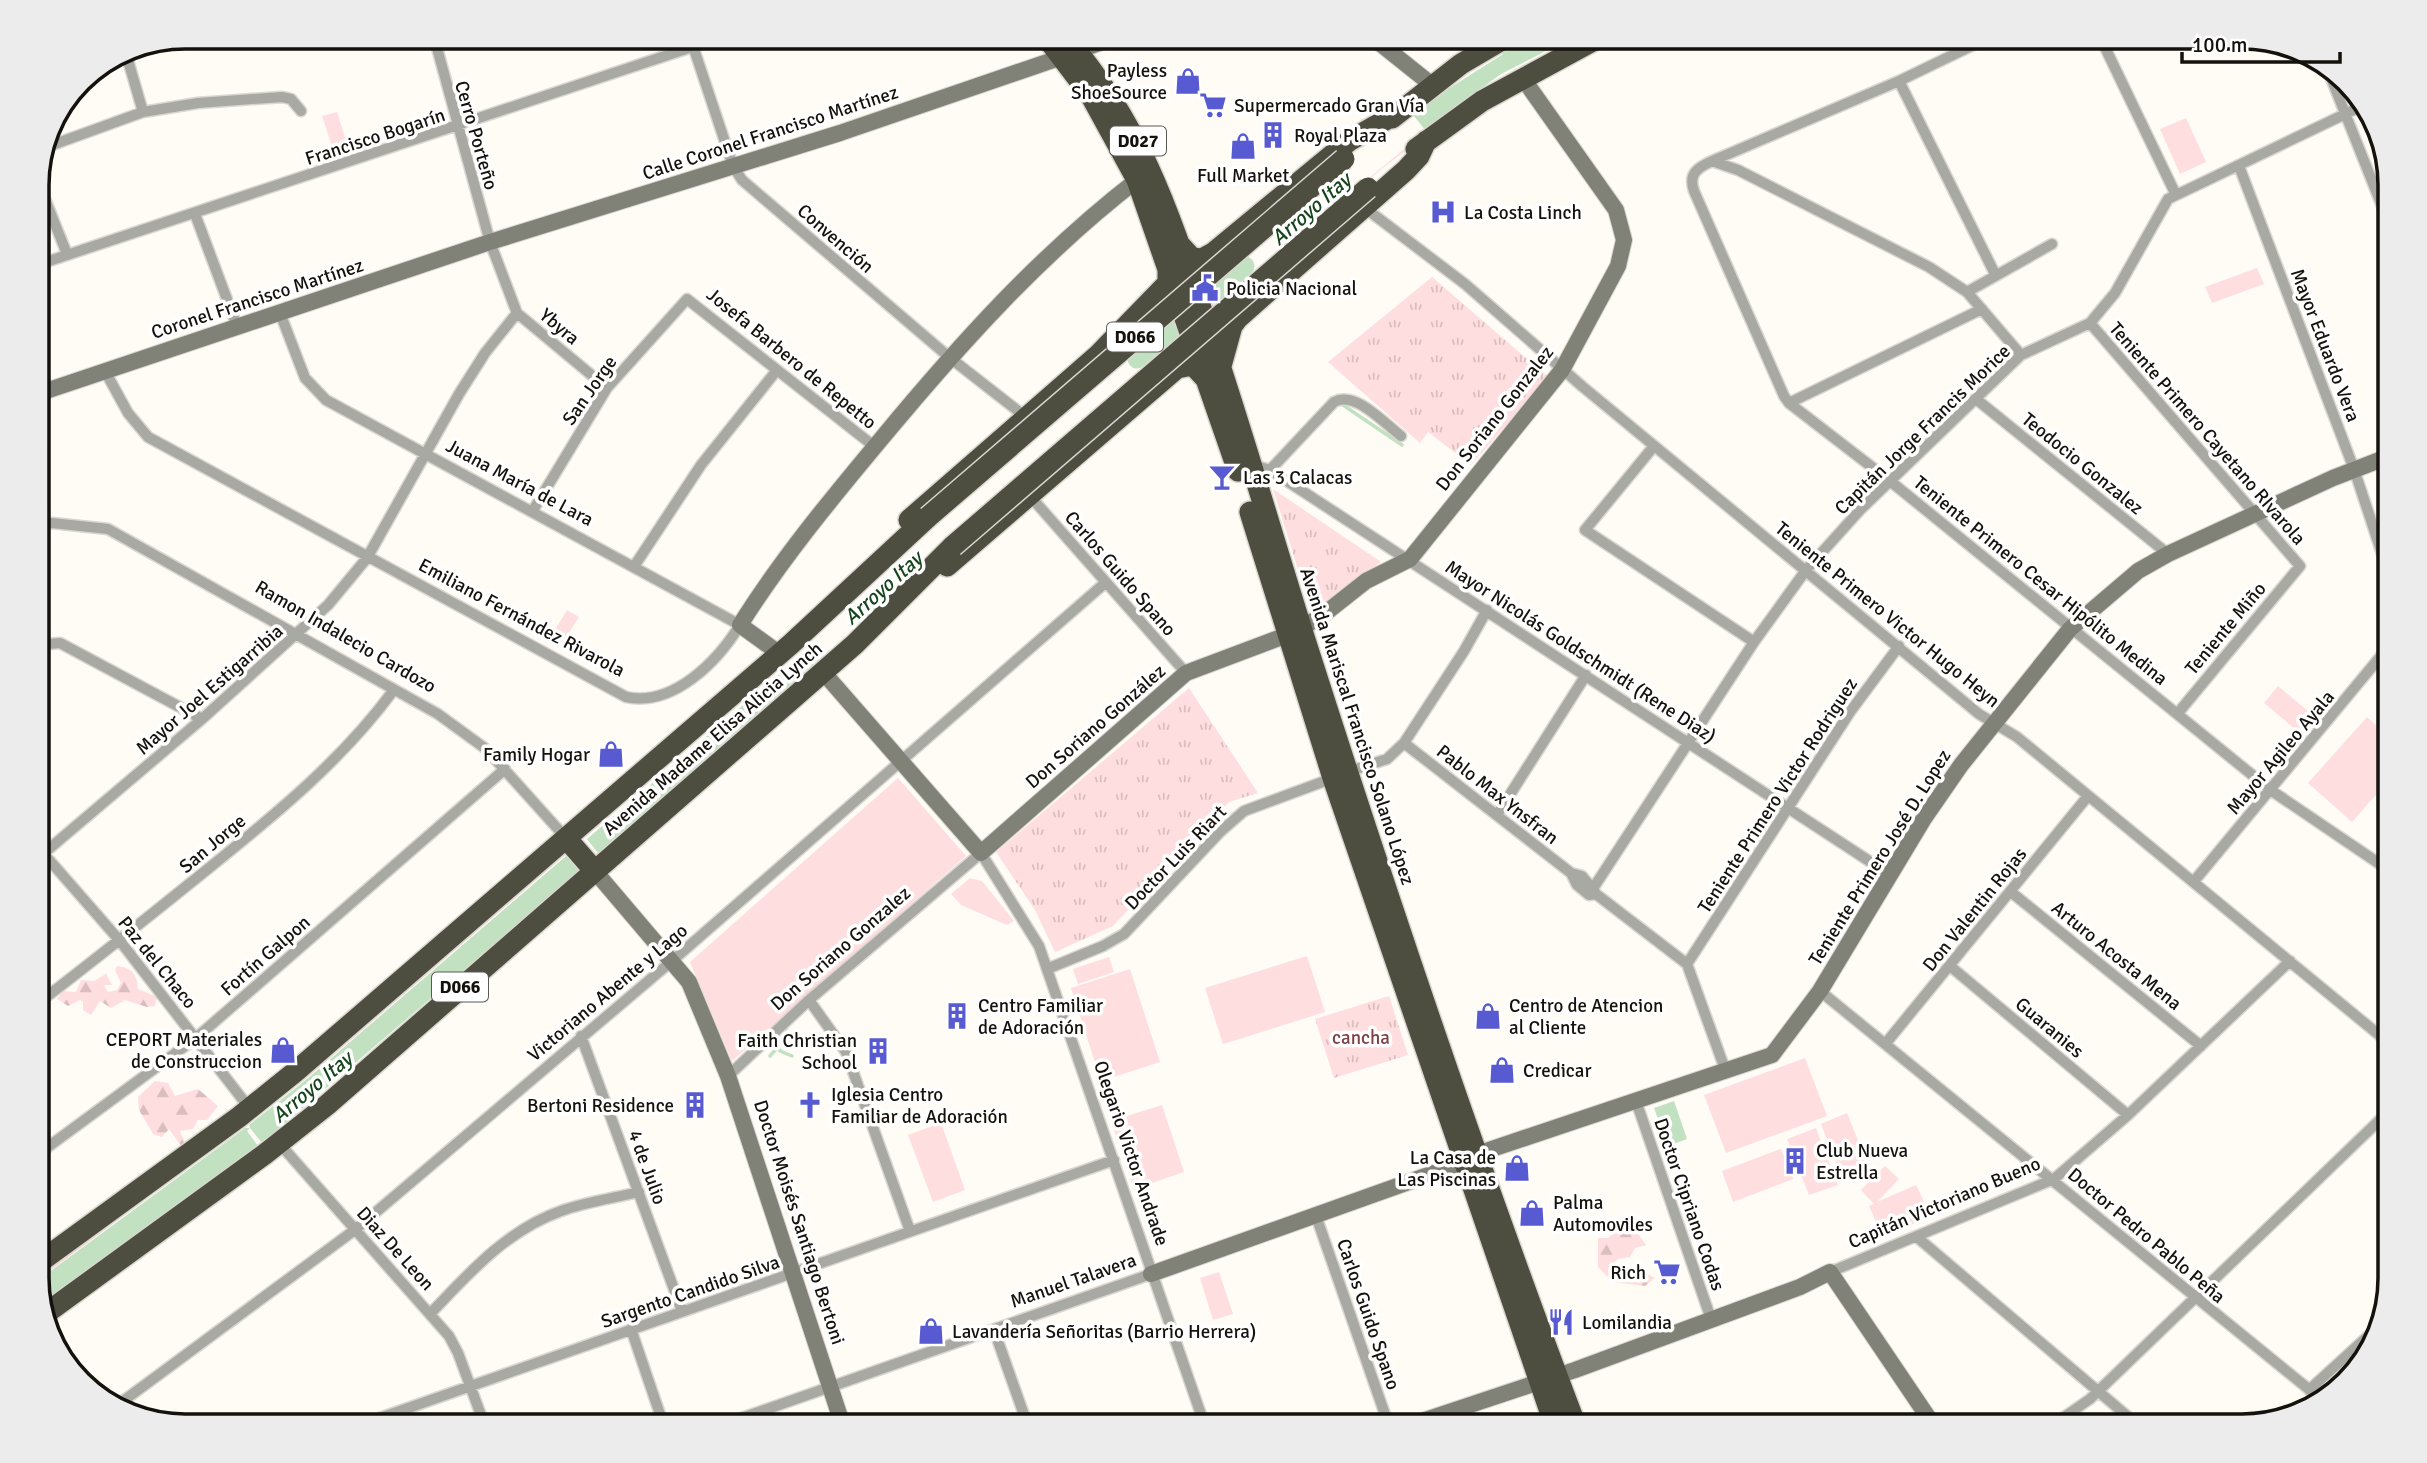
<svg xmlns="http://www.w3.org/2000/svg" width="2427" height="1463" font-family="Signika,sans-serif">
<defs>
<pattern id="forest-firs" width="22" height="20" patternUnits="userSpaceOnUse" patternTransform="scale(1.75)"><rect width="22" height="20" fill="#ffdedf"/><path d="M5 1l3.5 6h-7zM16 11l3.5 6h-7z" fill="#dabdbe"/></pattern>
<pattern id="park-tufts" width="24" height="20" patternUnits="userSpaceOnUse" patternTransform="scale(1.75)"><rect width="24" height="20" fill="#ffdedf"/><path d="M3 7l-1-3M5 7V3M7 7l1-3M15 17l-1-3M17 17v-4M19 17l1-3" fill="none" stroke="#dabdbe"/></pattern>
</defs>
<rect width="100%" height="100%" fill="#fffbf5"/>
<path fill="#ffdedf" d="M1434,91L1380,163L1461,102L1465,106L1384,167L1211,312L1202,288Z
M337,112L349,150L335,155L322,116Z
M2186,118L2206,162L2180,174L2160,129Z
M2257,268L2264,284L2212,303L2205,287Z
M567,610L579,617L563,642L552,635Z
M2278,686L2315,717L2301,734L2264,703Z
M2367,717L2390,738V779L2352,822L2308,783Z
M898,778L966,856L732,1061L690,962Z
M561,851L565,855L308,1077L37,1281V1273Z
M970,878L982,881L1014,921L1007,925L961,905L951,894Z
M1307,956L1325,1012L1223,1044L1205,988Z
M1109,957L1114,972L1078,984L1073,969Z
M1130,969L1160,1062L1101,1081L1071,988Z
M1805,1058L1827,1116L1726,1153L1704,1095Z
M1162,1105L1184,1172L1134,1189L1111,1121Z
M1847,1113L1867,1163L1840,1173L1821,1124Z
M941,1123L965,1190L933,1202L908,1135Z
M1816,1128L1838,1185L1809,1195L1787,1139Z
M1781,1149L1793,1179L1733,1202L1722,1171Z
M1885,1166L1899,1179L1877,1202L1916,1185L1931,1216L1883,1237L1869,1206L1874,1204L1861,1190Z
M1219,1272L1233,1314L1213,1320L1200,1278Z"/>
<path fill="url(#forest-firs)" d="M117,966C132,968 137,974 138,989L157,997L155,1006L147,1007L125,1000L111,1008L100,1001L91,1015L83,1010V1002L80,1000L68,1006L57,999L63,991L76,992L81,980L94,981L106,974L112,985H104L108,992L117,990L121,983L115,970Z
M155,1081L168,1083L175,1096L198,1089L218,1106L207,1120H198L193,1129L180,1131L185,1143L182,1147L169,1129L162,1137L153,1134L139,1110L138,1097Z
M1617,1230L1636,1231L1646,1245L1635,1248L1630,1257L1618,1259L1614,1263L1617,1270L1637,1269L1655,1278L1645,1286L1613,1282L1598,1267V1238H1608Z"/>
<path fill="url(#park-tufts)" d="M1432,277L1548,377L1471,465L1428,432L1420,443L1328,362Z
M1273,489L1381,562L1324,607L1310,608Z
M1189,688L1258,793L1229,802L1113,926L1055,952L1035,910L996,852Z
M1389,996L1408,1055L1334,1078L1315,1019Z"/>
<path fill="#c1e1c1" d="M1530,37H1573L1501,74L1380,162L1316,192L1426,103Z
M814,644L824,655L598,853L587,839Z
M566,856L579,871L262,1143L250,1128L247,1131L258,1146L42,1304L37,1281L245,1128H250L249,1125L307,1079Z
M1674,1101L1687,1139L1668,1146L1654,1108Z"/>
<path fill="#fffbf5" d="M1410,111L1426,131L1231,292L1218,276L1313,189Z
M1157,332L1163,351L940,544L852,634L838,617L887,569Z"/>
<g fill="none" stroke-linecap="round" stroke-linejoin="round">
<path stroke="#c1e1c1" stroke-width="3.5" d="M1340,403L1402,445
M787,1027L778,1046L780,1051L792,1056
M770,1056L778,1047"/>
<path stroke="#c1e1c1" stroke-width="19" d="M1512,54L1545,37
M1219,290L1245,266
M1137,359L1171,330"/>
<defs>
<path id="street" d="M434,37L490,242L517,313L607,388
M690,37L733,166L742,180L949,357L1027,418
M1990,37L1899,81L1712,161C1697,168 1688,174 1694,191L1784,396L1789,403L1890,481L2272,791L2390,871
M2100,37L2176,195
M125,50L143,112
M2327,68L2390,226
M1899,81L1995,274
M44,148L143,112L198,103L282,97L291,99L301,111
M1712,161L1738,170L1929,267L1967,292L2021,355
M2239,166L2354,469L2390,578
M37,179L67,254
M1365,208L1465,284L1583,387L1979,714L2017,737L2390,1044
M195,214L237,326
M37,265L722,37
M1967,292L2052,244
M2090,323L2300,566L2178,713
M105,371L128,413L148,437L626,697C673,707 717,662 740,625L326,400L305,378L280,313
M1976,399L2168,554
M1789,403L1982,309
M1654,446L1585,530L1754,642
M1250,464L1270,470L1889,874
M1270,470L1334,402C1355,390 1384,423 1401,436
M1030,496L1186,673
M532,512L607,388L687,299L875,447
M37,526L52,523L108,529L438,714L486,749L566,838
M635,565L701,465L777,370
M37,645L60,643L202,719
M1404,743L1571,873L1582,876L1595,892
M1347,772L1387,759L1404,743L1464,651L1487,610
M1497,815L1586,675
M37,839L44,854L120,941L250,1109
M37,859L202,719L328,605L367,558L459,394L485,353L517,313
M1571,873L1577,885L1589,895L1596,894L1687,964L1726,1072
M2195,880L2390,645
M1594,887L1754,642L1806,570L1861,509L2021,355L2090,323L2115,293L2168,199L2364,105
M2011,892L2201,1046
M1687,964L1850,712L1899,646
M1950,966L2128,1115
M1047,969L1103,946L1124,934L1220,832L1244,811L1333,778
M1820,991L2322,1400
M809,1000L846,1052L910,1231
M37,1004C95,960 152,914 209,868C276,814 342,760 393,691
M581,1036L682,1311
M1886,1043L2088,796
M728,1076L809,1000L981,853L1039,946L1205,1426
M1636,1101L1711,1319
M279,1143L449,1336L458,1353L485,1426
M37,1155L196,1038L505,769
M1315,1213L1389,1426
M1918,1238L2139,1426
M1830,1272L2054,1179L2128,1115L2290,961
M431,1313C469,1273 507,1230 561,1211C585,1202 614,1198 639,1192
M631,1329L664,1426
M994,1330L1028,1426
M2309,1390L2377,1328
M115,1407L356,1229L673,960L1105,583
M357,1426L1114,1160
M719,1426L1151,1274
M2051,1426L2090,1399L2390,1110"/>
<path id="secondary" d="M1372,37L1432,85
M1077,51L1116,37
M37,394L490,242L840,133L1062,57
M1301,628L1323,615L1366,581L1410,559L1562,370L1618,266L1624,240L1616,210L1522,77
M780,654L740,625C782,558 832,498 882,438C960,344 1040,255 1137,180
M823,672L981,853L1186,673L1287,635
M593,869L689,982L728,1076L843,1426
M1151,1274L1476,1158L1477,1154L1772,1055L1820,991L1923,820L1961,765L2070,629L2138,571L2168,554L2333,478L2390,456
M1407,1426L1575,1370L1800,1287L1830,1272L1934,1426"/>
<path id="highway" d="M1046,37L1091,96L1137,180L1238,471
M1065,37C1143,126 1171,219 1208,329C1243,433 1273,538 1306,643C1390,906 1478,1168 1576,1426
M1392,118L1461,64L1507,37
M1416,149L1482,101L1600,37
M1180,245L1192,258L1202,259L1213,253L1349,141L1401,111
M1221,366L1232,326L1238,318L1406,170L1419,156L1426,141
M1250,512L1333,778L1555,1426
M909,520L1097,356L1168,283V265
M947,566L1177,368L1193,365L1207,380
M566,838L593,869
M37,1264L239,1117L295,1072L791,644L928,517
M45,1314L265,1154L327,1105L855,644L953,546"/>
</defs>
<use href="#street" stroke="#dad6d0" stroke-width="13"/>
<use href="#secondary" stroke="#dad6d0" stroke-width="18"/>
<use href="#highway" stroke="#dad6d0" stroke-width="24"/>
<use href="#street" stroke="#a8a9a2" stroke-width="10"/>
<use href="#secondary" stroke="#808277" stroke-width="16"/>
<use href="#highway" stroke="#4d4e40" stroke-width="21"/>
<defs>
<path id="highway-bridge" d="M928,517L1344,159
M953,546L1368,188"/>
</defs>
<use href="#highway-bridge" stroke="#dad6d0" stroke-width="24" stroke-linecap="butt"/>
<use href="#highway-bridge" stroke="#4d4e40" stroke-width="21"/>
</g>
<defs>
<symbol id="shop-bare" viewBox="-9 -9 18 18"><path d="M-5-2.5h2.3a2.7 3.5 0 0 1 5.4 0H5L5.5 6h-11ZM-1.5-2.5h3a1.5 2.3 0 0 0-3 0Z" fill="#575ad1" stroke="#fff" stroke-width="2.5" paint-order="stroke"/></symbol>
<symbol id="supermarket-bare" viewBox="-9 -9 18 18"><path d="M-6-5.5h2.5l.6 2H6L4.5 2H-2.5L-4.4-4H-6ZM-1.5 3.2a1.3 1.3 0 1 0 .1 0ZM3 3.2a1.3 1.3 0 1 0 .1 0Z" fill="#575ad1" stroke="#fff" stroke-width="2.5" paint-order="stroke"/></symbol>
<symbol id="building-bare" viewBox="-9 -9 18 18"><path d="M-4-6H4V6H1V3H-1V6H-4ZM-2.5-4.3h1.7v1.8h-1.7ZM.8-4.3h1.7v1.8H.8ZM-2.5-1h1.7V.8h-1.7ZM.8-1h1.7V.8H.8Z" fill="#575ad1" stroke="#fff" stroke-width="2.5" paint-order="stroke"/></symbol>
<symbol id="hospital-bare" viewBox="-9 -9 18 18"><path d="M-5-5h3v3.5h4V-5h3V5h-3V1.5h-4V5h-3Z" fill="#575ad1" stroke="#fff" stroke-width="2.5" paint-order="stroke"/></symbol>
<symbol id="civic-bare" viewBox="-9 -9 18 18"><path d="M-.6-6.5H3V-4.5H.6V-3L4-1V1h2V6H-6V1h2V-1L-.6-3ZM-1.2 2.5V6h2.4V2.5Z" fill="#575ad1" stroke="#fff" stroke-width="2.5" paint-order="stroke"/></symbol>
<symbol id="bar-bare" viewBox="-9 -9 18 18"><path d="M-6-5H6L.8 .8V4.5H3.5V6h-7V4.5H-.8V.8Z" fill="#575ad1" stroke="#fff" stroke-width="2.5" paint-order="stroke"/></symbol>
<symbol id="church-bare" viewBox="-9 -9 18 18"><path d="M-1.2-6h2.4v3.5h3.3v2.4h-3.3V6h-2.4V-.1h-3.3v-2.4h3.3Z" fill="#575ad1" stroke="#fff" stroke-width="2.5" paint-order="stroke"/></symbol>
<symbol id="restaurant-bare" viewBox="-9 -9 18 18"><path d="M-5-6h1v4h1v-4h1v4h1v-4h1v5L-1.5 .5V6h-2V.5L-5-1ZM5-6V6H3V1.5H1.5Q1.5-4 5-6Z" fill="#575ad1" stroke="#fff" stroke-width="2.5" paint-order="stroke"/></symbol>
</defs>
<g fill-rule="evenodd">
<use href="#shop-bare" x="1169" y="62" width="38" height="38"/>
<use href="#supermarket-bare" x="1194" y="86" width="38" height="38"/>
<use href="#building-bare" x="1254" y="116" width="38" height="38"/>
<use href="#shop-bare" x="1224" y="127" width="38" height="38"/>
<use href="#hospital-bare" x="1424" y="193" width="38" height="38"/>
<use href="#civic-bare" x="1186" y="269" width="38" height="38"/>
<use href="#bar-bare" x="1203" y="458" width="38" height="38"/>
<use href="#shop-bare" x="592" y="735" width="38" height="38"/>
<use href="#building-bare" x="938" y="997" width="38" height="38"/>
<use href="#shop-bare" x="1469" y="997" width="38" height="38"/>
<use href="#shop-bare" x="264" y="1031" width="38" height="38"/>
<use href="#building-bare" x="859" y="1032" width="38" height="38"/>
<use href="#shop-bare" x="1483" y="1051" width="38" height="38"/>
<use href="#building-bare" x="676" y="1086" width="38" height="38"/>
<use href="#church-bare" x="791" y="1086" width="38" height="38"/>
<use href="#building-bare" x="1776" y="1142" width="38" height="38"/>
<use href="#shop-bare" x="1498" y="1149" width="38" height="38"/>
<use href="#shop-bare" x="1513" y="1194" width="38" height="38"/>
<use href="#supermarket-bare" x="1648" y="1253" width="38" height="38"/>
<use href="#restaurant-bare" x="1542" y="1303" width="38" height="38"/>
<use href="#shop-bare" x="912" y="1312" width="38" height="38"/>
</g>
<g text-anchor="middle" stroke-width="7" stroke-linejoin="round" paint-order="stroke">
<g fill="#fff" stroke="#5b5956" stroke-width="2">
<rect x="1110" y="126.5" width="56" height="29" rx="5"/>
<rect x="1107" y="322.5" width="56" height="29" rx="5"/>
<rect x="432" y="972.5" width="56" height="29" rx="5"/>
</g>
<g font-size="18" font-weight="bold" fill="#15120d">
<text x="1138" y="147">D027</text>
<text x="1135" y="343">D066</text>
<text x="460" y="993">D066</text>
</g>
<g font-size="19" fill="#15120d" stroke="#fff" text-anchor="start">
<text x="1167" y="77" text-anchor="end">Payless<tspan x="1167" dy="22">ShoeSource</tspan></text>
<text x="1234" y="112">Supermercado Gran Vía</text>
<text x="1294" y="142">Royal Plaza</text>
<text x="1243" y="182" text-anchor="middle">Full Market</text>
<text x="1464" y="219">La Costa Linch</text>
<text x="1226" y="295">Policia Nacional</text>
<text x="1243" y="484">Las 3 Calacas</text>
<text x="590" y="761" text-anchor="end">Family Hogar</text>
<text x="978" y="1012">Centro Familiar<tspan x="978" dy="22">de Adoración</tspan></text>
<text x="1509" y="1012">Centro de Atencion<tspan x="1509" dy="22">al Cliente</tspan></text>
<text x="262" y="1046" text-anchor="end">CEPORT Materiales<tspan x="262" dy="22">de Construccion</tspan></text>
<text x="857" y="1047" text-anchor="end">Faith Christian<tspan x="857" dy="22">School</tspan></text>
<text x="1523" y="1077">Credicar</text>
<text x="831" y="1101">Iglesia Centro<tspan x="831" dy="22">Familiar de Adoración</tspan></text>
<text x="674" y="1112" text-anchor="end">Bertoni Residence</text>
<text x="1816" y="1157">Club Nueva<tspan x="1816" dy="22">Estrella</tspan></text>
<text x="1496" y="1164" text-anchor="end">La Casa de<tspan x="1496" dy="22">Las Piscinas</tspan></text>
<text x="1553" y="1209">Palma<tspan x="1553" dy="22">Automoviles</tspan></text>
<text x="1646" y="1279" text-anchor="end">Rich</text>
<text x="1582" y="1329">Lomilandia</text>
<text x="952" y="1338">Lavandería Señoritas (Barrio Herrera)</text>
</g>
<g font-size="19" fill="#15120d" stroke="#fff">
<text transform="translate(770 132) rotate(-18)" y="7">Calle Coronel Francisco Martínez</text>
<text transform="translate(477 135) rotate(74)" y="7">Cerro Porteño</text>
<text transform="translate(375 136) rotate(-18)" y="7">Francisco Bogarín</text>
<text transform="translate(836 238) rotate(41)" y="7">Convención</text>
<text transform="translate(257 298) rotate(-18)" y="7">Coronel Francisco Martínez</text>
<text transform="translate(560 326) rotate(40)" y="7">Ybyra</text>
<text transform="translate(2326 345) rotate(69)" y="7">Mayor Eduardo Vera</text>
<text transform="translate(792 358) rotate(39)" y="7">Josefa Barbero de Repetto</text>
<text transform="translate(589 390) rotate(-55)" y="7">San Jorge</text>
<text transform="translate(1494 418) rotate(-52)" y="7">Don Soriano Gonzalez</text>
<text transform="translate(1922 429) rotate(-44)" y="7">Capitán Jorge Francis Morice</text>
<text transform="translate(2208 433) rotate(49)" y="7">Teniente Primero Cayetano RIvarola</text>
<text transform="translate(2083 463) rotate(39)" y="7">Teodocio Gonzalez</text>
<text transform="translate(520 482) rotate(28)" y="7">Juana María de Lara</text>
<text transform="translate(1121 573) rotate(49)" y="7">Carlos Guido Spano</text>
<text transform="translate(2041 580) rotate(39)" y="7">Teniente Primero Cesar Hipólito Medina</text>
<text transform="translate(1888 614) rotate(39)" y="7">Teniente Primero Victor Hugo Heyn</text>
<text transform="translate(522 617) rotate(28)" y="7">Emiliano Fernández Rivarola</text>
<text transform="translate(2225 628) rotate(-50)" y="7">Teniente Miño</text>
<text transform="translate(346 636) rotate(30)" y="7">Ramon Indalecio Cardozo</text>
<text transform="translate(1581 651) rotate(33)" y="7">Mayor Nicolás Goldschmidt (Rene Diaz)</text>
<text transform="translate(209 689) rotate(-41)" y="7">Mayor Joel Estigarribia</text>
<text transform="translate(1095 726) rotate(-41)" y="7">Don Soriano González</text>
<text transform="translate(1358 726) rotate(72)" y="7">Avenida Mariscal Francisco Solano López</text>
<text transform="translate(712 738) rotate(-41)" y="7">Avenida Madame Elisa Alicia Lynch</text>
<text transform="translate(2280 752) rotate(-50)" y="7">Mayor Agileo Ayala</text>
<text transform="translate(1498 794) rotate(38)" y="7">Pablo Max Ynsfran</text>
<text transform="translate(1777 795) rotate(-57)" y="7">Teniente Primero Victor Rodriguez</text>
<text transform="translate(212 843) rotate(-40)" y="7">San Jorge</text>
<text transform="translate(1175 857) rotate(-46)" y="7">Doctor Luis Riart</text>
<text transform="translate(1879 857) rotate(-58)" y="7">Teniente Primero José D. Lopez</text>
<text transform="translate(1974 909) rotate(-51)" y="7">Don Valentin Rojas</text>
<text transform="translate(840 948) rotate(-41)" y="7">Don Soriano Gonzalez</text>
<text transform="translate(265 955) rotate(-41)" y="7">Fortín Galpon</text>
<text transform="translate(2117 955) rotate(39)" y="7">Arturo Acosta Mena</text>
<text transform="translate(158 962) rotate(51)" y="7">Paz del Chaco</text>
<text transform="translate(607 992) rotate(-40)" y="7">Victoriano Abente y Lago</text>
<text transform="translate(2050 1027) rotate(40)" y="7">Guaranies</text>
<text transform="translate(1132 1153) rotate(71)" y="7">Olegario Victor Andrade</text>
<text transform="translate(648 1167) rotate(70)" y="7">4 de Julio</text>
<text transform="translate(1944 1202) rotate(-23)" y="7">Capitán Victoriano Bueno</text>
<text transform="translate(1690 1204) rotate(71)" y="7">Doctor Cipriano Codas</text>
<text transform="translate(800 1222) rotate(72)" y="7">Doctor Moisés Santiago Bertoni</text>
<text transform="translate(2147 1235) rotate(40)" y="7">Doctor Pedro Pablo Peña</text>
<text transform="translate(396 1248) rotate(48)" y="7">Diaz De Leon</text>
<text transform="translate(1073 1280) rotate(-19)" y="7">Manuel Talavera</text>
<text transform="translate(690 1291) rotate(-19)" y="7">Sargento Candido Silva</text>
<text transform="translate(1369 1314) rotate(71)" y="7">Carlos Guido Spano</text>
</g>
<g font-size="19" fill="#7d4045" stroke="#fff">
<text x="1361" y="1044">cancha</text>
</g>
<g font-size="21" font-style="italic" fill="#16441b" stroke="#fff">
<text transform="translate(1311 209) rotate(-41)" y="7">Arroyo Itay</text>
<text transform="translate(883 588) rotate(-42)" y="7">Arroyo Itay</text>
<text transform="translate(312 1087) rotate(-40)" y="7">Arroyo Itay</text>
</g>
</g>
<path d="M0 0H2427V1463H0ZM185 49H2242A136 136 0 0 1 2378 185V1278A136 136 0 0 1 2242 1414H185A136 136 0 0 1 49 1278V185A136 136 0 0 1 185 49Z" fill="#ececec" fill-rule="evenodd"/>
<path fill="none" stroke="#15120d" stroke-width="3.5" d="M185 49H2242A136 136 0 0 1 2378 185V1278A136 136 0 0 1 2242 1414H185A136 136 0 0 1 49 1278V185A136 136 0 0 1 185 49Z"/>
<path d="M2182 52v10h158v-10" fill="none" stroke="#15120d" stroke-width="3.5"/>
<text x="2192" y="52" font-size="21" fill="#15120d" stroke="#ffffff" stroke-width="5" paint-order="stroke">100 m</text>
</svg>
